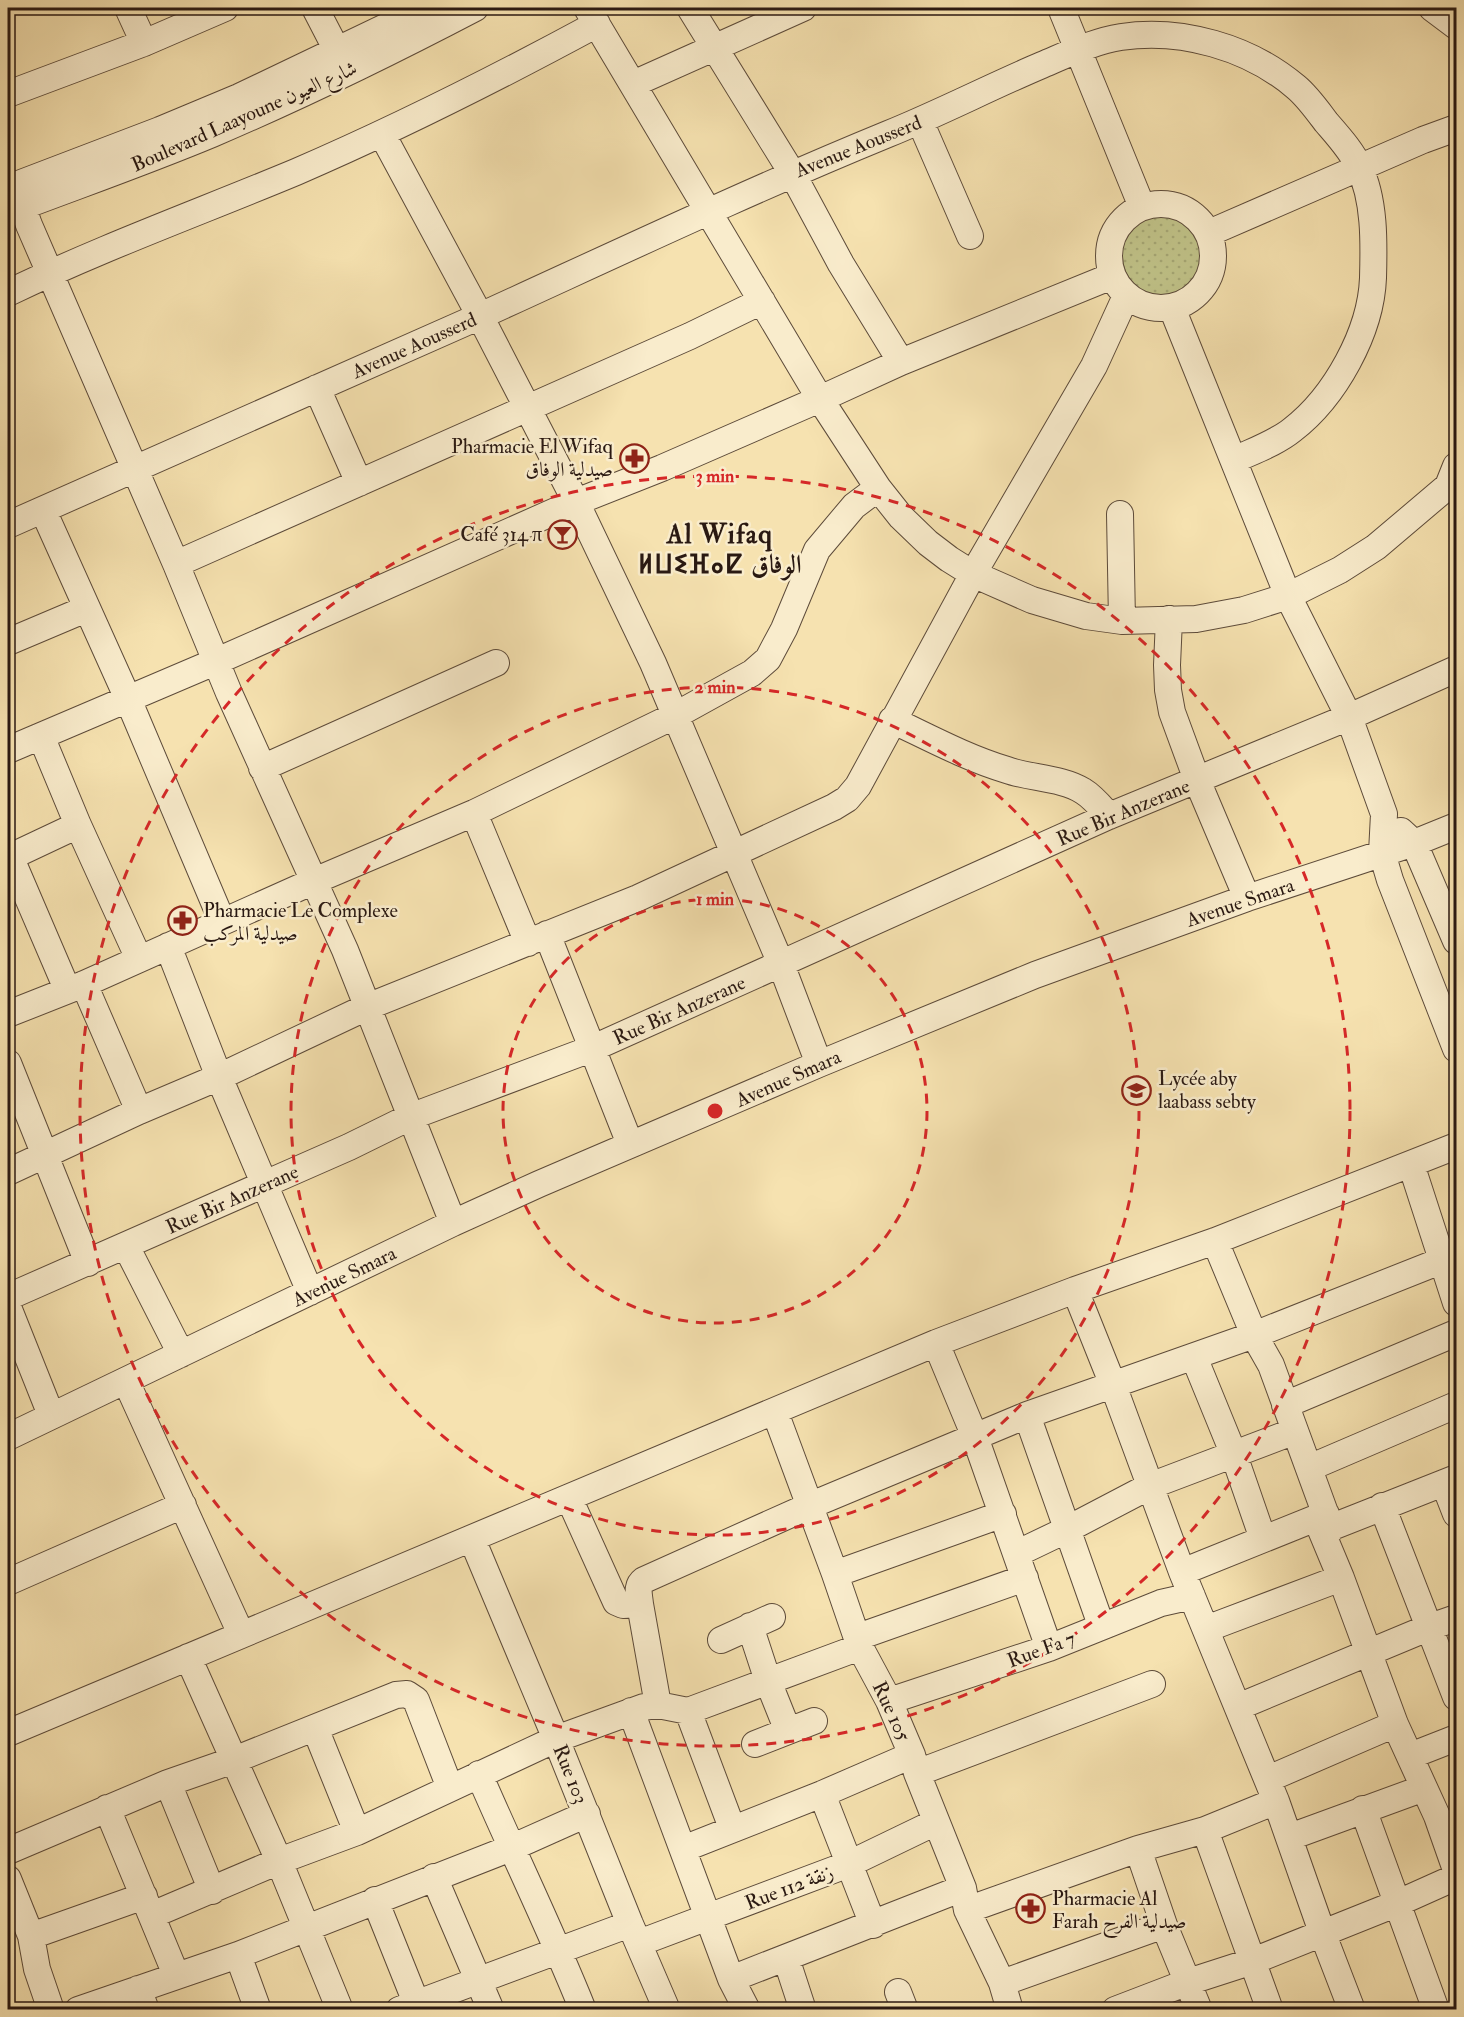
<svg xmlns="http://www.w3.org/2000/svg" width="1464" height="2017" font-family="'IM FELL Double Pica',Amiri,'Noto Sans Tifinagh',serif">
<defs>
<pattern id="park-dots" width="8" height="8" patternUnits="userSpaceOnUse" patternTransform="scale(1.5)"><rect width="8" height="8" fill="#c0c288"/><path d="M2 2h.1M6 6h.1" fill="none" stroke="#a5a674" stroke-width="1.8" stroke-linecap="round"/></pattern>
</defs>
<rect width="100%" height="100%" fill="#f6e2b0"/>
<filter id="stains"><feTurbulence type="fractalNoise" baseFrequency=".00333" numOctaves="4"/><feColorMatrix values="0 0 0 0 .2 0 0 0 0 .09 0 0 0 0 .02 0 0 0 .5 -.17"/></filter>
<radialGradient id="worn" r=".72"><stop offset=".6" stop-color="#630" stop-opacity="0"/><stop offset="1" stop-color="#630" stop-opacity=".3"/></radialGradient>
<path fill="url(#park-dots)" stroke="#756e4d" stroke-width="1.5" d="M1122 255a42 42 0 1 1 84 0a42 42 0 1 1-84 0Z"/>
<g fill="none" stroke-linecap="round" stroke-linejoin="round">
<defs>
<path id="minor" d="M128,8L144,43
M315,8L345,66
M587,8L820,399L878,488L901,517L928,543L949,559L973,574L1032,600L1086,616L1122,621L1196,619L1244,610L1288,596L1340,570L1376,547L1448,486L1456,466
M690,8L792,173L841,264L901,362
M1061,8L1142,207
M1432,8L1456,26
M633,84L803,8
M8,94L144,43L225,8
M920,121L970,236
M382,134L480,316L576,502L653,663L781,964L819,1064
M15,185L29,225L176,564L229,693L345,950L453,1223
M8,188L160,130L239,97L425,8
M1109 256a52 52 0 1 1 104 0a52 52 0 1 1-104 0Z
M8,212C76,186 145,162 212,134C301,96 389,53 475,8
M1209,233L1423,140L1456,128
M8,293C101,248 200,212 296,172C398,128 499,77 597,24
M1172,308L1288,596L1349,717L1384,814L1382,853L1390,880L1456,1049
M317,388L359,483
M43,510L128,699L222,921
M1120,514L1122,621
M8,525C164,456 321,387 478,317C614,255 749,191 888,134C940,113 990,87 1042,65C1066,55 1094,41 1121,37C1181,28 1249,47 1296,87C1307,96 1317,110 1326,122C1338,136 1352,151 1359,167C1375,199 1374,243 1373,278C1371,332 1335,397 1292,430C1276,443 1253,451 1234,460
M176,564L690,336L762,301
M1169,619L1167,665L1168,690L1172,712L1197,780L1247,898
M8,642L86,609
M892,720C930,738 967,758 1007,770C1029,778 1063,778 1083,791C1093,797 1101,807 1109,816
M41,736L78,825L139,959
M8,750L217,661L576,502L662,468L820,399L901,362L1112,276
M262,768L496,663
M474,813L528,943
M1401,831L1414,843L1456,941
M10,856L67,989
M8,858L78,825
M547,934L630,1144
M168,946L219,1077L310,1292
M84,984L139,1111
M8,1014L84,984L314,881L474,813L676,715L752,673L768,659L784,629L817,550L854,506L878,488
M8,1063L88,1263
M1411,1164L1456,1303
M8,1172L139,1111L219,1077L367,1007L638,898L834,807L847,799L858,786L973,574L1094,366L1126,296
M1215,1241L1254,1335L1271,1365L1331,1529
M126,1246L181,1354
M1075,1290L1113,1385L1182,1572L1276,1801L1322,1932L1352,2010
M8,1297L349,1147L410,1117L591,1049L1109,816L1349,717L1456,669
M8,1307L51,1415
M936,1343L975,1437L1049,1648
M1194,1357L1234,1455L1263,1539
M126,1381L241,1634
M1285,1405L1456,1333
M775,1412L835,1574L860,1647L889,1701L912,1755L917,1773L963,1888L967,1910L1002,1983L1010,2010
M1027,1415L1101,1625
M8,1437L453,1223L539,1184L819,1064L1035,975L1247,898L1414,843L1456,826
M1309,1468L1456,1405
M1444,1483L1456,1514
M569,1498L616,1602L623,1605L640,1604
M1382,1506L1456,1697
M1316,1518L1341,1578L1395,1724L1437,1816L1456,1870
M1322,1531L1456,1478
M472,1539L556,1739L630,1924L667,2010
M1016,1554L1066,1530L1150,1486L1295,1431
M1182,1572L1326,1514
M835,1574L1003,1514
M8,1582L183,1505
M750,1626L768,1681L788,1731
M1206,1629L1341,1578
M858,1637L1025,1578
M721,1640L772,1617
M188,1657L279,1861L340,2010
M889,1701L1049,1648L1161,1603L1192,1596
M658,1705L640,1604C639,1594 636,1586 644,1580L809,1506L1027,1415L1254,1335L1443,1260
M1238,1707L1430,1627L1456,1618
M631,1711L731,1979L747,2010
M688,1711L732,1828
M315,1728L357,1832
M8,1733L936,1343L1075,1290L1215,1241L1456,1146
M755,1744L814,1721
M1410,1756L1456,1738
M917,1773L1152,1684
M479,1774C513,1853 551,1930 583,2010
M1268,1779L1395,1724
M168,1783L212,1891
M822,1794L873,1925
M107,1808L176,1975
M1363,1809L1436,2010
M1205,1830L1270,2010
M1290,1837L1424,1788
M683,1849L822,1794L912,1755
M1138,1849L1164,1925L1199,2010
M8,1851L168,1783L234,1760L396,1695L407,1694L416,1700L450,1788
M434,1877L491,2010
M8,1879L31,1936
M375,1900L419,2010
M967,1910L1138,1849L1205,1830L1276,1801
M152,1915L279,1861L357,1832L556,1739L644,1707L658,1705L688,1711L860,1647
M639,1943L849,1864L936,1822
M238,1955L258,2010
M786,1958L803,2010
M731,1979L963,1888
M1002,1983L1164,1925
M138,1989L146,2010
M898,1992L905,2010
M51,2010L37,1969L31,1936L144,1896
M78,2010L238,1955L511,1848L587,1814
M399,2010L630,1924
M1115,2010L1188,1982L1253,1961L1398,1903L1456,1877"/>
</defs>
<use href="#minor" stroke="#5d4b3a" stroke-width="28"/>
<use href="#minor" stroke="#f9eccc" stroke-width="26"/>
</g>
<g fill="none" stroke="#d62828" stroke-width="3" stroke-dasharray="10 8">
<circle cx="715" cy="1111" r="212"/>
<circle cx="715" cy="1111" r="424"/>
<circle cx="715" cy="1111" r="635"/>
</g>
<defs>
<symbol id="pharmacy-ring" viewBox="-11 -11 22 22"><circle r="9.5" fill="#f9eccc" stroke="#8f2418" stroke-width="1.5"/><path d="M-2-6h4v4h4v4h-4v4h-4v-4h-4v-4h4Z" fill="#8f2418"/></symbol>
<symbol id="bar-ring" viewBox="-11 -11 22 22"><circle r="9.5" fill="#f9eccc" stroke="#8f2418" stroke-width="1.5"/><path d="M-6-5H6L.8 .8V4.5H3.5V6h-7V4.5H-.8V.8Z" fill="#8f2418"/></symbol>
<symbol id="school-ring" viewBox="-11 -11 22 22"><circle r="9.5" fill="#f9eccc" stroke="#8f2418" stroke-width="1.5"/><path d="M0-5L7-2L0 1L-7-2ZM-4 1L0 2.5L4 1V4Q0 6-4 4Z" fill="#8f2418"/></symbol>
</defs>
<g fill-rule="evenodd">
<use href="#pharmacy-ring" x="618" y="442" width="33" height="33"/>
<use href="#bar-ring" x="546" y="518" width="33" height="33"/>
<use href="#pharmacy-ring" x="166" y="904" width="33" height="33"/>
<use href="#school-ring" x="1120" y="1074" width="33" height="33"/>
<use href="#pharmacy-ring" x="1014" y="1892" width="33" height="33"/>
</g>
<g text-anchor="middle" stroke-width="5" stroke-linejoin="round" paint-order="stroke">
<g font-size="20" fill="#2a1912" stroke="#f9eccc">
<text transform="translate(244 116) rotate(-24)" y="7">Boulevard Laayoune شارع العيون</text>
<text transform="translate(858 146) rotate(-22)" y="7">Avenue Aousserd</text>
<text transform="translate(414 345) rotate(-24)" y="7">Avenue Aousserd</text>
<text transform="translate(1123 812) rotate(-23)" y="7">Rue Bir Anzerane</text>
<text transform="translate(1240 902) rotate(-19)" y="7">Avenue Smara</text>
<text transform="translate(679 1010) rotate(-24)" y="7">Rue Bir Anzerane</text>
<text transform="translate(788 1078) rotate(-24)" y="7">Avenue Smara</text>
<text transform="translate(232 1199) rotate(-24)" y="7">Rue Bir Anzerane</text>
<text transform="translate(344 1276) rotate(-26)" y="7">Avenue Smara</text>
<text transform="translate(1041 1649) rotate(-20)" y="7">Rue Fa 7</text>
<text transform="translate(892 1711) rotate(65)" y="7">Rue 105</text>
<text transform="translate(571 1774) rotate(68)" y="7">Rue 103</text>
<text transform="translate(789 1887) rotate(-21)" y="7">Rue 112 زنقة</text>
</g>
<g font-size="20" fill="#2a1912" stroke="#f9eccc" text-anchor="start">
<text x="613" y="453" text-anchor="end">Pharmacie El Wifaq<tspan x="613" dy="23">صيدلية الوفاق</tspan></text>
<text x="542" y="541" text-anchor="end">Café 314 π</text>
<text x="203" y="917">Pharmacie Le Complexe<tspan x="203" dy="23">صيدلية المركب</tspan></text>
<text x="1158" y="1085">Lycée aby<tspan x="1158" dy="23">laabass sebty</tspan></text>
<text x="1052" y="1905">Pharmacie Al<tspan x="1052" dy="23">Farah صيدلية الفرح</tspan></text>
</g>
<g font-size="26" font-weight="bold" letter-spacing="1.5" fill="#2a1912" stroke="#f9eccc">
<text x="720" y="543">Al Wifaq<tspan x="720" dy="30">ⵍⵡⵉⴼⴰⵇ الوفاق</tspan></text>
</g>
</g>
<circle cx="715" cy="1111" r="9" fill="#d62828" stroke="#f9eccc" stroke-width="3"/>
<g font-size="18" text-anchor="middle" font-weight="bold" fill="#d62828" stroke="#f9eccc" stroke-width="5" stroke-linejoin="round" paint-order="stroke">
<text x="715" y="482">3 min</text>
<text x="715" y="693">2 min</text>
<text x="715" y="905">1 min</text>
</g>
<rect width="1464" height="2017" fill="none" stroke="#f6e2b0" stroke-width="30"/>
<rect x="9" y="9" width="1446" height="1999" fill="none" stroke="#2a1912" stroke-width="3"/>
<rect x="15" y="15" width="1434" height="1987" fill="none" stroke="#2a1912" stroke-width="1.5"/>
<rect width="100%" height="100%" filter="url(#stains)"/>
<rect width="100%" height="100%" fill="url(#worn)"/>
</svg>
